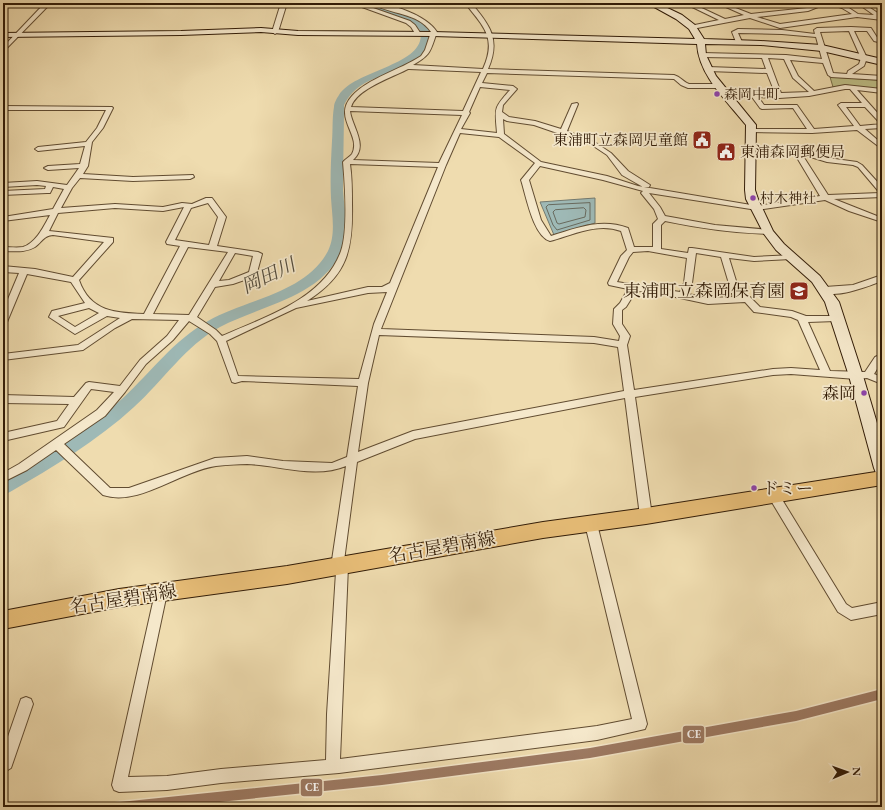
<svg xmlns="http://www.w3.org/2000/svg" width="885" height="810" font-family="'EB Garamond','Noto Serif JP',serif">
<rect width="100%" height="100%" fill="#efdcaf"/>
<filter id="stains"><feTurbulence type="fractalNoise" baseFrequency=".005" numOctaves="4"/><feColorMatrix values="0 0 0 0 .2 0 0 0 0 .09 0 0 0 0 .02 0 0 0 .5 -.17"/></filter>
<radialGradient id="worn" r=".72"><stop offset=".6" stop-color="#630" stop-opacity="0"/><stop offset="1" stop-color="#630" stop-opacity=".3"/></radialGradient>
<path fill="#bebf87" stroke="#786e47" d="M830,77L878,80L881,90L846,85L833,87Z"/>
<path fill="#9eb9b6" stroke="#737a70" d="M595,198V223L554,235L540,202Z"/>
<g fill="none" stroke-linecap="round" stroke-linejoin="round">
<path stroke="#686a5e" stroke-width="1" d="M590,203V220L557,230L553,225L546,207L548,205Z
M584,208L586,210L585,217L559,224L557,223L553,212L555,210Z"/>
<path fill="#9eb9b6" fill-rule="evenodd" d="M360,3C379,3 400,13 417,20C424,23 430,28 430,36C430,66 385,72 365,83C355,89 349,95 344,105C344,133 343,161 343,190C344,209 350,232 342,250C321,298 261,305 220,327C185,346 163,381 134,407C97,441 53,467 10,492L3,495V478C45,454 87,430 123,398C151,372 174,340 208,321C246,299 305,294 328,251C336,235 332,215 331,198C330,179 331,160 332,141C333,130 332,118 334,107C334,103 337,98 339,95C355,69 429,65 420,30L413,25Z"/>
<defs>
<path id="street" d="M3,3H267L264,5H49L3,52V47L43,5L3,6Z
M281,3H287L278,32L275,34L272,32Z
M351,3H359L410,21L415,25L421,34L416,35L411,27L406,23Z
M371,3C391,3 426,15 437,32C430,51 432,54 413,65L483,69C497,38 484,27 465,3H471C490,25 501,40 488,69L674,75C681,77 683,82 689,84H720L723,86L720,88H688L681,85L674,79L487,73L482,83L513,86L517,89L503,105L502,112L509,117L535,121L561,129L572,104L577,103L578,104L567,131L596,143L611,153L628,171L650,185L649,187H643L622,175L607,155L592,145L534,125L507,121L503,119L504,134L541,162L607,176L638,186L757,206L820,196L796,156L801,151H805L828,158L857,162L862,165L882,187V197L834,199L882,218V222L849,211L825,200L757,210L649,193L660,207L665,216L715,225L771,230V234H768C733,233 699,228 665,221L661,225V249L688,253L689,248H692L754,257L794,255V259H791L754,261L729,258L741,297H750L760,307L792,311L806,316H839L840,318L839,320L836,321L808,322L830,371L865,372L875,357L882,354V361L874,374L882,377V384L867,378L856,379L791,374L773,375L635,397L652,516L650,519L646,521L642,519L640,516L625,398L415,439L357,462L344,561L346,562L348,566L340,759L597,726L632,719L585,524L587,521L591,519L595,521L597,524L647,724L645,729L597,740L339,773L221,783L167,790L119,792L114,790L112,785L155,593L157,589L161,587L165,589L167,593L128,777L167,776L221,769L326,760L327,714L336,572L333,571L331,567L346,466C315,479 279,465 247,464C237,464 226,465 216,466C180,471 139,507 103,495L56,450L27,470L3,482V473L19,464L97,410L114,392L91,389L64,427L3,441V433L57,421L69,404L3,403V395L74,397L86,383L89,382L120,386L140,360L167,336L179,320L132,319L115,328L83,350L3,360V354L78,345L120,318L107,316L75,334L49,317L52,311L85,303L71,282L27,274L7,322L3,325V311L19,273L3,272V266L35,269L73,277L104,242L53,235C43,236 42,242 35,247C25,253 14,251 3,251V247C9,247 17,248 23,247C36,243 44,226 50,215L3,221V217L53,209L64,189L53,187L50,193H47L3,195V191L45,189L46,186L37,185L3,187V183L37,181L67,185L79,168L48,170L44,168L48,166L80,164L85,146L38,151L35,149L38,147L86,142L97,128L106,110H3V106L112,107L113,108L103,128L92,142L88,166L83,174L133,177L193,175L194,177L190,179L133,181L80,178L72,188L61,208L115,204L163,207L182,203L192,204L206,198H212L226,217L217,246L258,252L262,254L256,276L233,284L215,287L197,317L216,330L222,336C265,317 324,299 341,251C348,231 345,184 343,162C345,159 350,157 352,154C362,135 332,118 352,96C368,78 400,70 421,56L425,50L431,32C418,12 390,15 371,3ZM408,69H409L481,72L463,111L351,107C356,89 393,77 408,69ZM480,87L510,90C493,109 495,108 497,133L461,129L470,113L469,112ZM350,111L462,115L439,163L353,160C369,146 352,127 350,111ZM460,133L499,137L535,163L521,180C526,195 533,236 550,241C573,235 597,222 621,231L627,250L621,256L608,283L609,285L628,289L620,303L614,309L613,324L620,336L619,341L594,337L381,329L446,165ZM804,155L827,162L853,165L858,167L880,193L828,195L803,156ZM350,164L438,167L390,283L382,287H368L307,301C348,275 353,249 352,204C352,191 352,177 350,164ZM540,166L603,180L643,191L641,193L654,209L658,219L653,224V247H634L628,228C601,218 577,228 551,236L541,220L529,180ZM208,203L218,217L209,245L175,240L191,208ZM184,207L166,242L167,244L180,246L144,314C116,313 90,312 79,280L113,242V238L49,231L58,213L115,208L163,211ZM188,247L228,252L189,315L153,314ZM648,251L687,258L684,283L680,292L617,282L629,257L633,252ZM235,253L253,256L249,272L229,280L219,281ZM696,253L721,257L733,297L708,298L688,294L692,283ZM636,291L652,292L708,304L745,302L754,312L791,317L798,320L820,370L791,368L773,369L634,390L627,345L630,336L622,324V310L626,307ZM387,292L374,324L359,379L238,376L226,341L296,308L368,293ZM89,308L99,313L75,327L58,316ZM189,321L210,334L217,341L232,382L235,383L242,381L358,386L347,457L332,463L283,461L247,456L215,458L129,488H110L64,444L105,416L125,392L146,364L173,340ZM379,335L594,343L618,347L624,391L413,431L358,452L368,383Z
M684,3H691L725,19L744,15L717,3L728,5L759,3L733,7L751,14L807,8L820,3H836L846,6L858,14L874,15L857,3H863L882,16V20L857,17L780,28L750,18L692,29L690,28V26L719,20ZM828,3L842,8L852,14L780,24L757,17L808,11Z
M851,27L871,28L878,39H882V43L874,41L867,31H854L867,58L864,66L852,74L882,76V80L831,77L828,75L823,63L790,60L798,76L814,91L845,85L882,89V93L857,90L882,118V124L880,123L865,107H846L860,126L882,124V128L865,129L882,144V149L857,130L812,133L750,132L749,131L752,129H807L793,108L762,109L760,108L752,97L729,98L726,96L729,94L775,93L767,73L708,71L705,69L708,67L766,69L762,58L702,57L699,55L702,53L786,55L822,59L816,37L782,34L738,33L742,42L739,44L736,42L732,32L738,29L782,30L815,34L814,30L817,28ZM849,31L861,58L859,64L848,71L847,74L833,73L820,32ZM768,58L784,59L793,78L809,92L781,93ZM845,89H850L862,103H841L838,105L854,126L814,129L797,105H764L758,97L779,98L809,96Z
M882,275V281C869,286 831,301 821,290L825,287L853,285Z
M774,491L778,493L846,604L852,608L882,602V614L851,620L838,612L770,499L768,496L770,493Z
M26,697L31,699L33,704L11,768L3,773V751L21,699Z"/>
<path id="secondary" d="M647,3H657L682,15L695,25L704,39L761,41L822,45L882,59V65L822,51L761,45L705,44L706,55L716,76L756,125L755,190L758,199L773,231L784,244L820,276L839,302L863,376L882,440V474L876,473L874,468L849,376L825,302L812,282L776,250L764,234L746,199L745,190L746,125C727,101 699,76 697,44L433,36L298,35L261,32L181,35L3,37V33L181,31L261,28L298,31L433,32L695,39L689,29L676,19Z"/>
<path id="primary" d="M882,471V485L646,524L543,538L287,584L119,607L3,629V611L119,589L287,566L543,522L646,508Z"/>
</defs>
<use href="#street" stroke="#614c31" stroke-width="2"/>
<use href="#secondary" stroke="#321c07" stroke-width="2"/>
<use href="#primary" stroke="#321c07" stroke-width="2"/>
<use href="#street" fill="#f5e8cb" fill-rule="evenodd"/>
<use href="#secondary" fill="#f5e8cb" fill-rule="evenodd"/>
<use href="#primary" fill="#e8be78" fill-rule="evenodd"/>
<defs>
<path id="rail-1" d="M882,689V699L796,721L590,758L382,785L171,807H115L116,803L120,802L382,775L590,748L796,711Z"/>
</defs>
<use href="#rail-1" stroke="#f5e8cb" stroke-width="3"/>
<use href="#rail-1" fill="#9d7a63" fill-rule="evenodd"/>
</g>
<defs>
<symbol id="civic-square" viewBox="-11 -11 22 22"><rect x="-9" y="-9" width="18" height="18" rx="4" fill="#8f2418" stroke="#f5e8cb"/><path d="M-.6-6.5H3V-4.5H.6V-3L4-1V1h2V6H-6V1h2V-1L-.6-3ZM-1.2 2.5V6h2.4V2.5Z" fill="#fff"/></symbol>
<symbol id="school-square" viewBox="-11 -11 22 22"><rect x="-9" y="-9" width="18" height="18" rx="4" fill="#8f2418" stroke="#f5e8cb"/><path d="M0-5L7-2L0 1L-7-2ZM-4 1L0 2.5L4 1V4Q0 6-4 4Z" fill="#fff"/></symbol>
</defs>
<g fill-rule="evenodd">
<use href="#civic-square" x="691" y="129" width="22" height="22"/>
<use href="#civic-square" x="715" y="141" width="22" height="22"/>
<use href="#school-square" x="788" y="280" width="22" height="22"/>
</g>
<g fill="#8e44ad" stroke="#f5e8cb" stroke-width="1.5">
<circle cx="717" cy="94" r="3.5"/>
<circle cx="753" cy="198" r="3.5"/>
<circle cx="864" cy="393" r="3.5"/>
<circle cx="754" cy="488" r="3.5"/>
</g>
<g text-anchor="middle" stroke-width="3.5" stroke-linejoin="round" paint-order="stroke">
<g font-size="14" fill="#321c07" stroke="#f5e8cb" text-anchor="start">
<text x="724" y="99">森岡中町</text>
<text x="760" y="203">村木神社</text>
</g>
<g font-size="15" fill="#321c07" stroke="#f5e8cb" text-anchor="end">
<text x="688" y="145">東浦町立森岡児童館</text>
<text x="740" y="157" text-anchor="start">東浦森岡郵便局</text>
</g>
<g font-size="17" fill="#321c07" stroke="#f5e8cb" text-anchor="end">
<text x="856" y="399">森岡</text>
<text x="762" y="494" text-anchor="start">ドミー</text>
</g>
<g font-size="18" fill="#321c07" stroke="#f5e8cb" text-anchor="end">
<text x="785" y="297">東浦町立森岡保育園</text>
</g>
<g font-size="18" fill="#321c07" stroke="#f5e8cb">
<text transform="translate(442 547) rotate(-10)" y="6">名古屋碧南線</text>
<text transform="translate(123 599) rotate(-9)" y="6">名古屋碧南線</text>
</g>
<g font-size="19" font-style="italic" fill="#524b3c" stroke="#f5e8cb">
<text transform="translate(268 275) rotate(-25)" y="7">岡田川</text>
</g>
</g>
<g stroke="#f5e8cb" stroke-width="1.5">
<rect x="682" y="725" width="23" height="19" rx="4" fill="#9d7a63"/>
<rect x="300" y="778" width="23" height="19" rx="4" fill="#9d7a63"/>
</g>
<g font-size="11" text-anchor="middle" font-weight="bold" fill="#fff">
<text x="694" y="738">CE</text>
<text x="312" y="791">CE</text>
</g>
<rect width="885" height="810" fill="none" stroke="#efdcaf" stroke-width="16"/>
<rect x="4" y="4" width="877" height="802" fill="none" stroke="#321c07" stroke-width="2"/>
<rect x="8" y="8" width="869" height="794" fill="none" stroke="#321c07"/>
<g transform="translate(847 772) rotate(88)" stroke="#f5e8cb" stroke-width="3" paint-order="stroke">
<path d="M0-3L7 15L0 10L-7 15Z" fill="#321c07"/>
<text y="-6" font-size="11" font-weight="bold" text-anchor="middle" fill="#321c07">N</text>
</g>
<rect width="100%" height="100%" filter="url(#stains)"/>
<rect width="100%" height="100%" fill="url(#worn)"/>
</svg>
